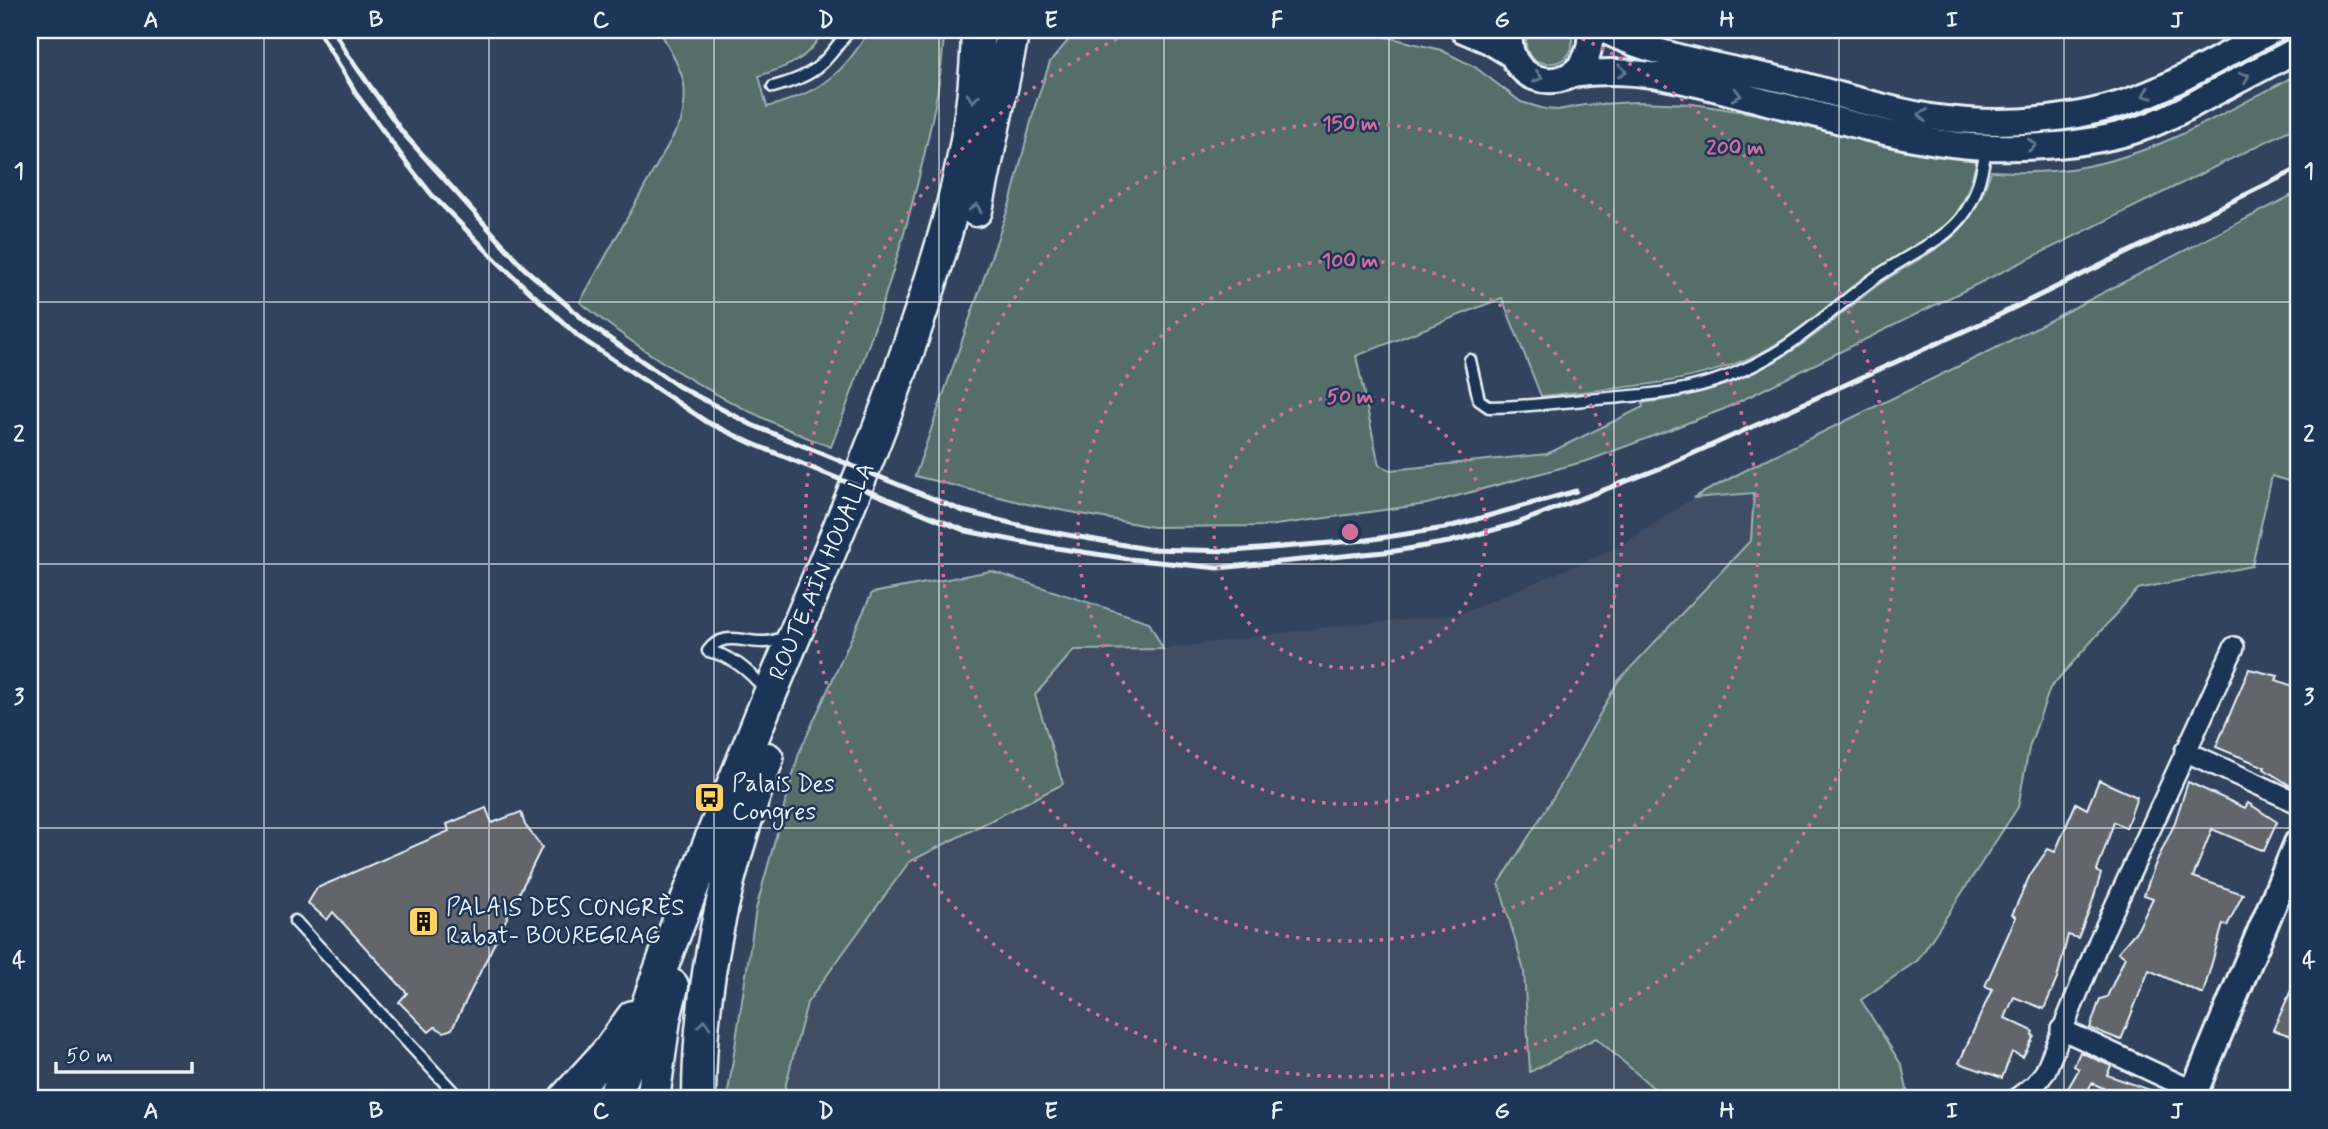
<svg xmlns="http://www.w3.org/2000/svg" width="2328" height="1129" font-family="Mynerve,sans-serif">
<rect width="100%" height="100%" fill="#32435d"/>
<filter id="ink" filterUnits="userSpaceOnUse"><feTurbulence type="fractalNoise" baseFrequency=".0143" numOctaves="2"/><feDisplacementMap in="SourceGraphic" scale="14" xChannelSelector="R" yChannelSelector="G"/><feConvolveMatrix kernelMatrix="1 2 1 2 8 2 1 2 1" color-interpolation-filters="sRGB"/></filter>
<g filter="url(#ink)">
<path fill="#404d62" d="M1755,493L1751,540L1618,681L1561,785L1499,884L1524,971L1530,1072L1596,1037L1658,1091L1660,1099H782L807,1003L909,862L1063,784L1035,695L1074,650L1163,649L1326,627L1457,615L1619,547L1693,498Z"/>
<path fill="#546e6b" stroke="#9eb0b2" stroke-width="2" d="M660,30H814L821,34C807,61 786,67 759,76L767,107C818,93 843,76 869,30H944C943,73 933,115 924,156C901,256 868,351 831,447C739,412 657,365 580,302L681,122C692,76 677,68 660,30Z
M1077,30H1358L1441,50L1475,67L1521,102L1545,109L1558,110L1584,105L1636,102L1693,104L1763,115L1977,158C1959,240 1932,231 1871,273C1837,296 1809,325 1773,346C1704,386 1619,387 1541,396L1502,298L1356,356L1379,465L1391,470L1547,454L1643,407L1642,403C1712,395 1763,375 1819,332C1839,317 1858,300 1878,285C1936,245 1967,246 1991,171C2021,173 2052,173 2082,167C2160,153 2229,110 2298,74V126L1724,409L1590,460L1427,504L1268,526L1153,527L1027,504L915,476L1011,200L1035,106L1050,62Z
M1529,30H1569C1589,73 1510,76 1529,30Z
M2298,192V484L2272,476L2252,566L2138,589L2050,688L2029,748L2018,807L1918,960L1861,1000L1902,1066L1909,1099H1660L1657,1091L1596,1038L1530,1072L1524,971L1499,884L1561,785L1618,681L1751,540L1754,493L1693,498L1765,460L1994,349Z
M991,571L1149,622L1163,649L1074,650L1035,695L1063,784L909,862L807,1003L782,1099H727L756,909L799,753L872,593Z"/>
<path fill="#62656c" stroke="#e8f1f8" stroke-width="2" d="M2249,669L2278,676L2276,680L2298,688V764L2291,786L2264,769L2265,767L2216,747Z
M2099,780L2137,797L2126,828L2114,822L2097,871L2101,874L2091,906L2078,938L2068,935L2057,979L2044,1009L2014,997L2005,1018L2033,1031L2032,1035L2034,1036L2023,1057L2012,1052L2002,1078L1959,1063L1992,989L1985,986L2016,917L2012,915L2030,875L2048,849L2055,852L2076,803L2087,809Z
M2188,782L2245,808L2248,803L2277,822L2264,851L2212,829L2193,877L2243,894L2227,926L2223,924L2203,994L2149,970L2121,1040L2090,1028L2100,999L2107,997L2125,957L2118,952L2138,929L2153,898L2144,895L2155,865L2174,825Z
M486,808L492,823L521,812L525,825L542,847L452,1029L444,1032L435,1027L429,1032L399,1002L407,993L333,912L327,920L308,903L317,888L449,831L447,824Z
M2298,975V1038L2273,1030Z
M2080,1052L2111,1066L2107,1075L2170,1097L2169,1099H2128L2092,1083L2083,1099H2062L2079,1069L2074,1066Z"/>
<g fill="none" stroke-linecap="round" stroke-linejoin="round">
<defs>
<path id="service" d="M773,87C817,75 822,66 849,30
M1470,360L1479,400L1489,407C1521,407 1553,403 1585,400C1658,394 1708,393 1774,354C1811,332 1841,302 1876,277C1942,232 1974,236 1986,147
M765,690C750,671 732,656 708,651C723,630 744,643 765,642C773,642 780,639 787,636
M295,921L460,1099"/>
<path id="minor" d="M2185,751L2298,803
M2061,1029L2194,1091
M2016,1099L2035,1085L2045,1072L2099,941L2234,647"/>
<path id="tertiary" d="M1463,30L1489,41L1512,55
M1510,30C1503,97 1596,97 1590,30
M1603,30C1660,58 1726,67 1787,81C1835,93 1882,109 1931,117C2007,128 2090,121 2160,89C2199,71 2236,49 2273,30
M1572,75C1642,64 1703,86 1771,103C1830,117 1891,137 1952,144C2008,151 2088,147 2142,128C2169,119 2193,104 2218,91C2245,77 2272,63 2298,49"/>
<path id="secondary" d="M2191,1099L2298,843"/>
<path id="trunk" d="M976,210L1013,30
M565,1099L608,1052L633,1017
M613,1099C632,1058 644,1013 660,971C692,885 727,801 761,716C813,589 869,465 913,335C948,234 976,137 978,30
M653,1099L664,1019L672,986
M699,1099C699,983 726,867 767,759"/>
</defs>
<use href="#service" stroke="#e8f1f8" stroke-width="15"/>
<use href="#minor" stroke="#e8f1f8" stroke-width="24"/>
<use href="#tertiary" stroke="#e8f1f8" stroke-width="30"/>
<use href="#secondary" stroke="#e8f1f8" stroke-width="32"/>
<use href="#trunk" stroke="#e8f1f8" stroke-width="37"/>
<use href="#service" stroke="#1d3557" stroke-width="10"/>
<use href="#minor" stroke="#1d3557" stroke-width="19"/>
<use href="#tertiary" stroke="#1d3557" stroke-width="24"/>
<use href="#secondary" stroke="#1d3557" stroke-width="26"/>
<use href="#trunk" stroke="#1d3557" stroke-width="32"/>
<path stroke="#e8f1f8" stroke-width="5" d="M318,30L359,98L409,166L432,195L500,264L579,337L707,422L751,443L966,531L1043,546L1129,559L1218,568L1395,551L1449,542L1515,524L1661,468L1993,318L2298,169
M334,30L346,52L403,133L524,268L590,325L678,386L752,425L963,511L1034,529L1147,549L1233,551L1367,540L1445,528L1576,491"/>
</g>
<defs><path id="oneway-chevron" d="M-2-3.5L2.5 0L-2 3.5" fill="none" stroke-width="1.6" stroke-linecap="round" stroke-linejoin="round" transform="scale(1.75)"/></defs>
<g stroke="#64778f">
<use href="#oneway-chevron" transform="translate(1622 71) rotate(2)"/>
<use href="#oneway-chevron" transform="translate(1538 77) rotate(17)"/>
<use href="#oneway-chevron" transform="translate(2245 77) rotate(-28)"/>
<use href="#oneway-chevron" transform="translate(2147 94) rotate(159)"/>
<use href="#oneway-chevron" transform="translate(1737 95) rotate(14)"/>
<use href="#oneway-chevron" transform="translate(973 98) rotate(95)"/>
<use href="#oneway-chevron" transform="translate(1923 115) rotate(-170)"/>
<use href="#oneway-chevron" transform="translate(2032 145) rotate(-2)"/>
<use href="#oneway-chevron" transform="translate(976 208) rotate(-75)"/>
<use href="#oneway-chevron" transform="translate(704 1024) rotate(-84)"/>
</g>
</g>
<path fill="none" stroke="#e8f1f8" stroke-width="2" stroke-opacity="0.55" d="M264,30V1099M489,30V1099M714,30V1099M939,30V1099M1164,30V1099M1389,30V1099M1614,30V1099M1839,30V1099M2064,30V1099M30,302H2298M30,564H2298M30,828H2298"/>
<g fill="none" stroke="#d16f9a" stroke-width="3.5" stroke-dasharray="3.5 7">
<circle cx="1350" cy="532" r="136"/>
<circle cx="1350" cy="532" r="272"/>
<circle cx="1350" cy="532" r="409"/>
<path d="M1563 30A545 545 0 1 1 1137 30"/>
</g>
<defs>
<symbol id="bus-square" viewBox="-11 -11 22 22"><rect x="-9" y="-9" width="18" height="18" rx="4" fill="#ffd166" stroke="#1d3557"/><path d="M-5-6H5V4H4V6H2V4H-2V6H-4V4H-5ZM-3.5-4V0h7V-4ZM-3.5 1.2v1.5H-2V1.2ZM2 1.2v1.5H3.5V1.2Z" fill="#111"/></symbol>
<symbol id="building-square" viewBox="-11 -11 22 22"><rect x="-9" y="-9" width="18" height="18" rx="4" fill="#ffd166" stroke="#1d3557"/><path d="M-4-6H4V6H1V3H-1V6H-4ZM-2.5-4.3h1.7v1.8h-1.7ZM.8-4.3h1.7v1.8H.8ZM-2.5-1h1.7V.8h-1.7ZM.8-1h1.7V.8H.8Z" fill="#111"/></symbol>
</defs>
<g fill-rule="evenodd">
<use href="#bus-square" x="692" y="780" width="35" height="35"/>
<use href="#building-square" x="406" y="904" width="35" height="35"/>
</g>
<g text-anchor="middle" stroke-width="5" stroke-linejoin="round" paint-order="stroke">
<g font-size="24" fill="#e8f1f8" stroke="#1d3557">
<text transform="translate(821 571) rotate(-67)" y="8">ROUTE AÏN HOUALLA</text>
</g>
<g font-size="24" fill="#e8f1f8" stroke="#1d3557" text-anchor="start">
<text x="732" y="791">Palais Des<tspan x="732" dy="28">Congres</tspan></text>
<text x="446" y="915">PALAIS DES CONGRÈS<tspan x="446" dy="28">Rabat- BOUREGRAG</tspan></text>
</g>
</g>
<circle cx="1350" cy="532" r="10" fill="#d16f9a" stroke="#1d3557" stroke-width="3.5"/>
<g font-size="21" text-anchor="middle" font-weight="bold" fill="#d16f9a" stroke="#1d3557" stroke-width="5" stroke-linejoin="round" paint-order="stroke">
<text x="1350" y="130">150 m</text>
<text x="1735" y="154">200 m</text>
<text x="1350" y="267">100 m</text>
<text x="1350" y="403">50 m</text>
</g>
<rect width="2328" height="1129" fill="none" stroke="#1d3557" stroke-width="77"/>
<path d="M56 1062v10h136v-10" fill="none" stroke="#e8f1f8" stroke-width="3.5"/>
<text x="66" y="1062" font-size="21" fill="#e8f1f8" stroke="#1d3557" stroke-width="5" paint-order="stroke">50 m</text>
<rect x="38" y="38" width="2252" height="1052" fill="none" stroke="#e8f1f8" stroke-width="2.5"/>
<g font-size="23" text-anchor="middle" font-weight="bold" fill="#e8f1f8">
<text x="151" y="27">A</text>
<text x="376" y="27">B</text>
<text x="601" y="27">C</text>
<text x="826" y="27">D</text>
<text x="1051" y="27">E</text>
<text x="1277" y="27">F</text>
<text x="1502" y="27">G</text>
<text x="1727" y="27">H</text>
<text x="1952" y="27">I</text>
<text x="2177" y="27">J</text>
<text x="19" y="178">1</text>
<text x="2309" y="178">1</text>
<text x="19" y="441">2</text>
<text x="2309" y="441">2</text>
<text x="19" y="704">3</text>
<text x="2309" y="704">3</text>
<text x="19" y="967">4</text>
<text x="2309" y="967">4</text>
<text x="151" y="1118">A</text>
<text x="376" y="1118">B</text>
<text x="601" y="1118">C</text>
<text x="826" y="1118">D</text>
<text x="1051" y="1118">E</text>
<text x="1277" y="1118">F</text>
<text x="1502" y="1118">G</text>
<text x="1727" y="1118">H</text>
<text x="1952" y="1118">I</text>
<text x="2177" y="1118">J</text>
</g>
</svg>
